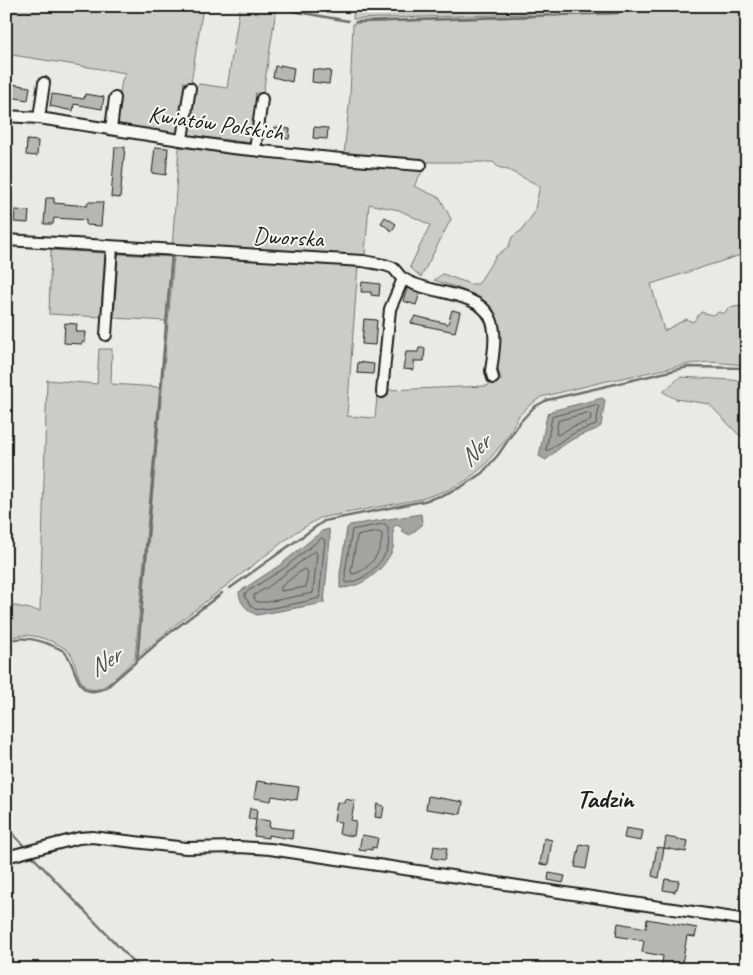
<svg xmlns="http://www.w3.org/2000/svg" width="753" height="975" font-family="Caveat,sans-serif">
<rect width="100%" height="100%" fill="#e9e9e5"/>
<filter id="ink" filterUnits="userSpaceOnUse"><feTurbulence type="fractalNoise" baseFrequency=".02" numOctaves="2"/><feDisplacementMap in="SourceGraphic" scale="10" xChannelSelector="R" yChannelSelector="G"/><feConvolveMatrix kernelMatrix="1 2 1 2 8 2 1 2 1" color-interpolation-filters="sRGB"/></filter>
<g filter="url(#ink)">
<path fill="#cbcbc7" stroke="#747472" d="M6,6L15,8L16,6H203L191,83L183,82L186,90L179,134L115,124L122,80L126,73L6,54L9,25L6,24Z
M240,6H258L276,10L263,94L255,93L258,101L252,143L187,135L194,91L199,84L227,88Z
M354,6H747V253L651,284L664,331L686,319L693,322L701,312L712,315L719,312L724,314L728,308L747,305V365L710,362L689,364L603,382L541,397L530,405L519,415L509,435L484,466L467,480L448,490L421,499L320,518L296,532L179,622L138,656L174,256L358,265L347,416L375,418L377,397L387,395L388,390L486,386L502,380C495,367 497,353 499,339C503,299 463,290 434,280L443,274L470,284H478L496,256L509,246L512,237L522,230L534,213L540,186L508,170L498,167L493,162H427L344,155L350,96L353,23L531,17L530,14L353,19Z
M179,147C260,159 342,162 424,168L414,186L440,198L451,219L421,277L410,267L430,225L399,210L369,204L365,254L359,258L172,249Z
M51,250L105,253L101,317L49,314Z
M118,254L171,257L166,321L114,318Z
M99,349H112L111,384L160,387L135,659C125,668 114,681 103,687C78,699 78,666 71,654C66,646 42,637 33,636C24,634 15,636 6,639V623H8L10,605L40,611L47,380L97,384Z
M680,377L733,380L747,383V438L739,435L709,404L676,399L663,392Z"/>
<path fill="#a3a3a1" stroke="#6d6d6c" d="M602,398L605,400L601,426C594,432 587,432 579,436C566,442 556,451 546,460L539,456L547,415L551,411Z
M421,514L422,525L410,535L403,532L402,528L397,525L393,527C393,535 395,544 392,551C383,571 362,588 340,588V573L347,528L350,525Z
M329,529L330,538L324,603L257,615C247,611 239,602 239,592L280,565L322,531Z"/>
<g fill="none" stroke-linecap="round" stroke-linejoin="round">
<path stroke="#525251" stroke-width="1" d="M596,405L599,407L596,425L576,432L561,441L549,450H546L552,417Z
M588,413L591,415L590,421L574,426L558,435L556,434L558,421Z
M385,524L388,527C388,534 389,541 388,547C383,564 363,582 346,583L345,573L352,530Z
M379,532L382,534C383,550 370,571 352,574L351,571L357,536Z
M322,538L325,540L319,598C310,601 262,611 255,609C251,607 248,601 245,597V593L283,569Z
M315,551L317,554L313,593L267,602H257L254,598V595L268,587Z
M304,569L308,571L306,587L281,591V587Z"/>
<path stroke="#6d6d6c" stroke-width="2.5" d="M265,6L348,21
M630,12L726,6
M356,22L618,13
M230,588L324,521L424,501L443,495L461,487L482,473L498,455L520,422L534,407L547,400L688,367L747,368
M6,641C22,636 36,639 51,645C57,648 64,649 67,655C78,670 76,703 107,687L163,638L222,593
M137,661L172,256
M6,827L23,845
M33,857L140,969"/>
</g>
<path fill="#b6b6b3" stroke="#1c1c1c" d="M280,65L294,68L292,82L273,77L275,66L280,67Z
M313,69L331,71L329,84L312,82Z
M12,84L30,87L28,100L9,97Z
M52,94L84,99L85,94L104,97L102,109L74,104L73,111L50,106Z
M275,127L290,129L289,139L273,137Z
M314,127L328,128L327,139L313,138Z
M27,140L38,141L37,156L26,155Z
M115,147H125L120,198L111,197Z
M155,147L168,148L166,175L152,173Z
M46,198H54V203L87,206L88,202H103L101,226L86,225V220L54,218L53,224H44Z
M15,210L29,211L28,223L14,222Z
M385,217L396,224L392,231L381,223Z
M362,282L380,284L379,296L371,295V292H361Z
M407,288L420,293L416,305L403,301Z
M452,310L460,312L455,332L411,323L415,316L448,324Z
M364,319L377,320L375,345L362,344Z
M65,323L77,324L76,332H86L85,342H82V344L64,343Z
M419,348H425L424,361H414V370L403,369L406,352H418Z
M358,362L374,364L373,374L357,373Z
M257,781L299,787L297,800L272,796L271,801L254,798Z
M428,796L463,802L461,814L426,809Z
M345,799L355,801L351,820L356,821L354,836L339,834L341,822L334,821L337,802L344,803Z
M377,804L384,806L382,818L375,817Z
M250,808L257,809L256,820L248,819Z
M256,819L270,821L269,827L293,830L292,839L268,835V838L254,836Z
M626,828L643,831L641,841L624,838Z
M362,835L378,838L376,848L372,847V850L366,849V851L359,850Z
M666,837L688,841L686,852L664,848Z
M544,838L552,840L548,865L540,864Z
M580,844L590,846L586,869L575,867Z
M434,846L447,848L445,860L432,858Z
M657,847L664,848L659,878L652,876Z
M549,873L565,876L563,883L548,880Z
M665,879L679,881L677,889H675V892L663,890Z
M647,919L697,928L695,937L687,936L681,969H661L663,956L642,952L644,941L616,936L618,923L646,928Z"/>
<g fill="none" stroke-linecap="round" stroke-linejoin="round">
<defs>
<path id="street" d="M6,116L39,118L232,148L341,159L421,165
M39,118L44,83
M111,129L115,98
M182,139L190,88
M255,150L262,99
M6,240L363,261C372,263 385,264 393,268C397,271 399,277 404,279C427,294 477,291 490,317C498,332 493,355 491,371L493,378
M106,335L112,247
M382,392L390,309L403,279
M6,857L79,838L92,837L186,848L239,847L270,849L747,920"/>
</defs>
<use href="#street" stroke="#1c1c1c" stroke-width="14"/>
<use href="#street" stroke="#f6f6f2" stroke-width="10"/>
</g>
</g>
<g text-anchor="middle" stroke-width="4" stroke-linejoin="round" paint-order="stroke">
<g font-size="24" fill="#1c1c1c" stroke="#f6f6f2">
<text transform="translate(216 123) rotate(8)" y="8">Kwiatów Polskich</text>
<text transform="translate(288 237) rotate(3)" y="8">Dworska</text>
</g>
<g font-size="25" font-style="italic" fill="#525251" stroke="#f6f6f2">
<text transform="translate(474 450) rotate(-46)" y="9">Ner</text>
<text transform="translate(104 661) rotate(-32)" y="9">Ner</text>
</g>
<g font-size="26" font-weight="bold" fill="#1c1c1c" stroke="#f6f6f2">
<text x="605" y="807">Tadzin</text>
</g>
</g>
<rect width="753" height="975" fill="none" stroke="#f6f6f2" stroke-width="25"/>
<rect x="12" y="12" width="728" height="950" fill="none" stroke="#1c1c1c" stroke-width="2" filter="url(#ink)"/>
</svg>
